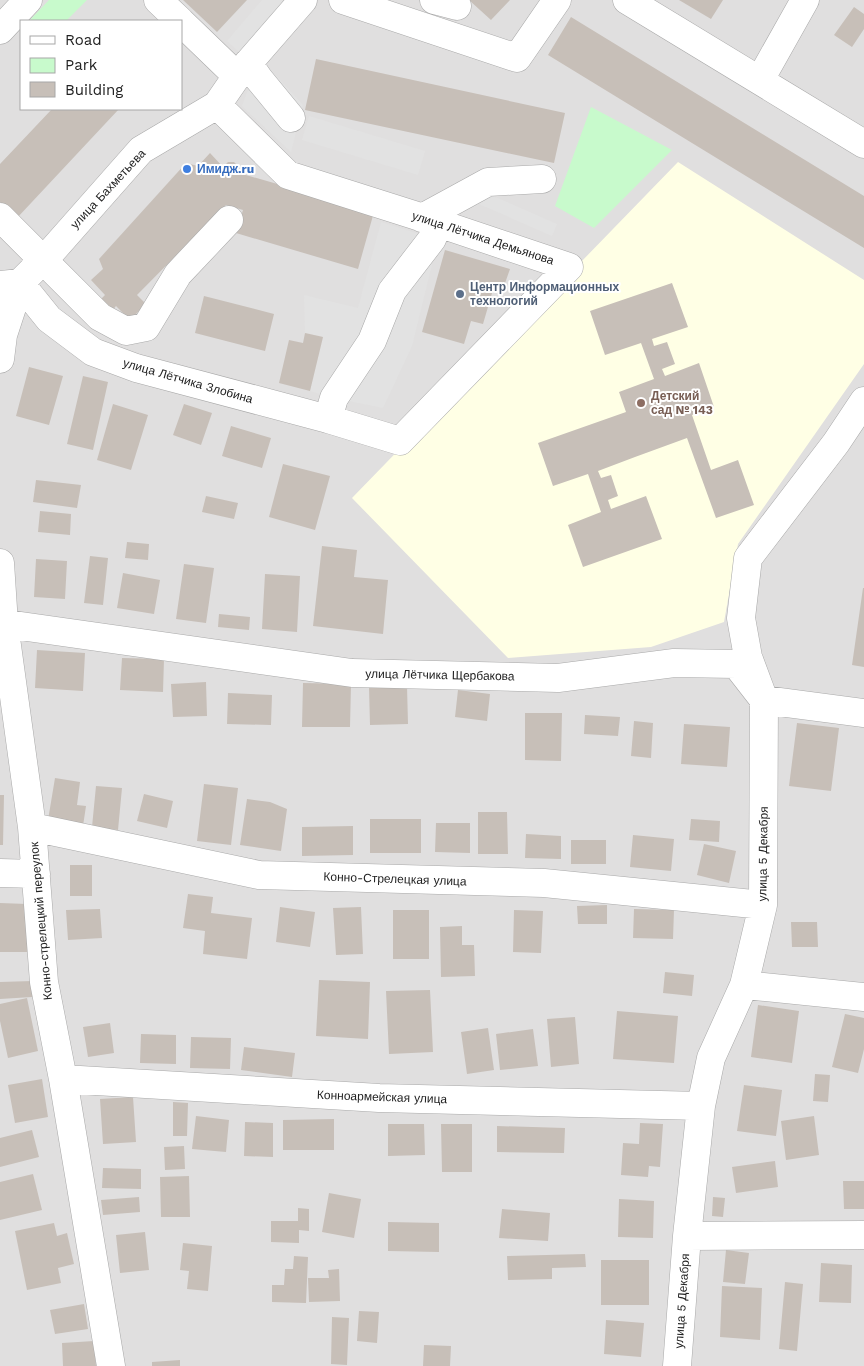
<svg xmlns="http://www.w3.org/2000/svg" width="864" height="1366" font-family="'Work Sans',sans-serif">
<rect width="100%" height="100%" fill="#f2efe9"/>
<path fill="#e0dfdf" fill-rule="evenodd" d="M0,0H864V1366H0ZM21,21H181V109H21Z"/>
<path fill="#ffffe5" d="M678,162L864,280V364L738,544L724,622L651,647L508,658L352,498Z"/>
<path fill="#c8facc" d="M49,0H87L66,21H32L30,20Z
M591,107L672,150L594,228L555,206Z"/>
<path fill="#e2e2e2" d="M262,0H281L291,8L247,59L227,41Z
M271,70L303,105L291,152L242,106L247,92Z
M309,116L425,151L418,175L302,140Z
M491,195L557,224L552,236L479,204Z
M381,222L438,240L412,346L383,408L334,398L310,391L323,337L305,333L304,295L358,308Z"/>
<path fill="#c7bfb8" d="M183,0H247L217,32Z
M469,0H510L491,20Z
M679,0H723L711,19Z
M854,7L864,14V29L852,47L834,35Z
M571,17L864,196V248L548,55Z
M316,59L565,113L554,163L305,110Z
M52,109H119L17,218L0,202V164Z
M210,153L223,167L228,162H234L239,167V173L374,212L358,269L236,233L243,210L226,205L137,295L146,304L130,320L116,306L111,312L99,301L105,295L91,280L103,269L99,259L186,163L198,166Z
M445,250L510,269L504,286L495,283L483,324L471,321L464,344L422,332Z
M672,283L688,327L652,339L654,346L667,342L675,364L662,369L665,376L699,363L714,407L692,415L711,470L738,460L754,505L716,518L687,438L635,457L598,471L601,478L611,475L618,496L608,500L611,509L646,496L662,539L583,567L568,525L601,512L588,474L553,486L538,443L626,412L619,392L654,379L641,343L605,355L590,311Z
M204,296L274,314L265,351L195,333Z
M305,333L323,337L310,391L279,383L289,340L303,343Z
M29,367L63,376L49,425L16,416Z
M83,376L108,382L93,450L67,444Z
M113,404L148,415L131,470L97,460Z
M184,404L212,413L201,445L173,435Z
M231,426L271,438L262,468L222,456Z
M283,464L330,476L315,530L269,517Z
M36,480L81,485L77,508L33,502Z
M206,496L238,503L234,519L202,512Z
M40,511L71,514L70,535L38,532Z
M127,542L149,544L148,560L125,558Z
M322,546L357,550L354,577L388,580L383,634L313,626Z
M90,556L108,558L103,605L84,603Z
M36,559L67,561L65,599L34,597Z
M184,564L214,568L206,623L176,619Z
M123,573L160,580L154,614L117,608Z
M265,574L300,576L297,632L262,629Z
M863,588H864V667L852,665Z
M219,614L250,617L249,630L218,627Z
M37,650L85,653L83,691L35,688Z
M122,658L164,659L163,692L120,690Z
M206,682L207,716L173,717L171,684Z
M303,683L351,684L350,727H302Z
M407,686L408,724L370,725L369,687Z
M458,690L490,694L487,721L455,717Z
M228,693L272,695L271,725L227,724Z
M525,713H562L561,761L525,760Z
M585,715L620,717L618,736L584,734Z
M634,721L653,723L651,758L631,756Z
M797,723L839,728L831,791L789,786Z
M684,724L730,727L727,767L681,764Z
M55,778L80,782L77,805L86,806L83,826L48,820Z
M204,784L238,788L231,845L197,841Z
M96,786L122,788L118,830L92,827Z
M144,794L173,801L167,828L137,821Z
M0,795H4L3,845H0Z
M247,799L270,802L287,809L281,851L240,845Z
M478,812H507L508,854H478Z
M370,819H421V853H370Z
M691,819L720,821L719,842L689,840Z
M436,823H470V853L435,852Z
M353,826V855L302,856V827Z
M526,834L561,836V859L525,858Z
M633,835L674,839L671,871L630,867Z
M571,840H606V864H571Z
M704,844L736,851L729,883L697,875Z
M70,865H92V896H70Z
M188,894L213,897L211,913L252,918L247,959L203,954L205,931L183,928Z
M0,903L27,904V952H0Z
M607,905V924H578L577,906Z
M280,907L315,912L310,947L276,942Z
M361,907L363,954L336,955L333,908Z
M100,909L102,938L68,940L66,910Z
M634,909L674,910L673,939L633,938Z
M393,910H429V959H393Z
M514,910L543,911L541,953L513,952Z
M791,922H817L818,947H792Z
M462,926V945H474L475,976L441,977L440,927Z
M665,972L694,975L692,996L663,993Z
M319,980L370,982L368,1039L316,1036Z
M32,981V997L0,999V982Z
M430,990L433,1052L389,1054L386,991Z
M27,998L38,1051L8,1058L0,1021V1004Z
M758,1005L799,1011L792,1063L751,1057Z
M617,1011L678,1016L674,1063L613,1059Z
M845,1014L864,1018V1049L858,1073L832,1067Z
M575,1017L579,1064L551,1067L547,1019Z
M110,1023L114,1053L88,1057L83,1027Z
M488,1028L494,1070L467,1074L461,1032Z
M533,1029L538,1066L500,1070L496,1034Z
M141,1034L176,1035V1064L140,1063Z
M191,1037L231,1038L230,1069L190,1068Z
M244,1047L295,1053L292,1077L241,1070Z
M815,1074L830,1075L828,1102L813,1101Z
M42,1079L48,1117L15,1123L8,1085Z
M744,1085L782,1090L776,1136L737,1131Z
M133,1097L136,1142L103,1144L100,1099Z
M173,1102L188,1103L187,1136H173Z
M196,1116L229,1120L226,1152L192,1149Z
M814,1116L819,1155L786,1160L781,1121Z
M334,1119V1150H283V1120Z
M245,1122L273,1123V1157L244,1156Z
M640,1123L663,1124L660,1167L649,1166L648,1177L621,1175L623,1143L639,1144Z
M388,1124H424L425,1155L388,1156Z
M441,1124H472V1172H442Z
M497,1126L565,1128L564,1153L497,1152Z
M32,1130L39,1157L0,1167V1138Z
M184,1146L185,1169L165,1170L164,1147Z
M775,1161L778,1187L736,1193L732,1167Z
M103,1168L141,1169V1189L102,1188Z
M33,1174L42,1210L0,1220V1182Z
M189,1176L190,1217H161L160,1177Z
M843,1181H864V1209H844Z
M329,1193L361,1199L354,1238L322,1232Z
M139,1197L140,1212L103,1215L101,1200Z
M713,1197L725,1198L723,1217L712,1216Z
M619,1199L654,1201L653,1238L618,1237Z
M298,1208L309,1209V1231L299,1230V1243L271,1242V1221H298Z
M502,1209L550,1213L548,1241L499,1238Z
M388,1222L439,1223V1252L388,1251Z
M54,1223L57,1236L67,1233L74,1264L58,1268L61,1283L27,1290L15,1231Z
M145,1232L149,1270L120,1273L116,1235Z
M183,1243L212,1246L208,1291L187,1289L189,1271L180,1270Z
M726,1250L749,1253L745,1284L723,1282Z
M585,1254L586,1267L552,1268V1279L508,1280L507,1256Z
M294,1256L308,1257L306,1303L272,1302V1285H284L285,1269H293Z
M601,1260H649V1305H601Z
M821,1263L852,1265L851,1303L819,1302Z
M339,1269L340,1301L309,1302L308,1278H329L328,1270Z
M785,1282L803,1284L797,1351L779,1349Z
M722,1286L762,1288L760,1340L720,1337Z
M84,1304L88,1329L55,1334L50,1310Z
M359,1311L379,1312L377,1343L357,1341Z
M332,1317L349,1318L347,1365L331,1364Z
M606,1320L644,1323L641,1357L604,1354Z
M94,1341L96,1366H63L62,1343Z
M424,1345L451,1346L450,1366H423Z
M180,1360V1366H152V1362Z"/>
<g fill="none" stroke-linecap="round" stroke-linejoin="round">
<defs>
<path id="minor" d="M158,0L180,21
M343,0L517,58L557,0
M434,0L457,6
M627,0L864,144
M181,22L237,76
M0,30L28,0
M248,63L259,79L291,118
M760,80L805,0
M0,217L100,317L126,331L146,327L178,274L229,220
M422,218L488,182L542,179
M0,285L20,283L49,319L93,352L136,368L328,419L400,441L569,267L414,215L288,175L217,105
M0,359L3,335L20,283L51,252L141,150L217,105L237,76L303,0
M328,419L334,398L372,341L392,291L432,239L439,223
M0,563L4,624L32,827L44,982L63,1079L111,1366
M0,623L352,673L558,678L674,663L736,664L764,700L864,713
M32,827L259,875L544,883L763,905
M0,873L36,874
M744,985L864,997
M63,1079L379,1098L701,1106
M687,1236L864,1235
M677,1366L687,1236L701,1106L711,1058L744,985L763,905L764,700L748,657L741,618L748,558L836,443L864,401"/>
</defs>
<use href="#minor" stroke="#a9a9a9" stroke-width="29"/>
<use href="#minor" stroke="#fff" stroke-width="28"/>
</g>
<circle fill="#3f7fe0" stroke="#fff" stroke-width="2" cx="187" cy="169" r="5"/>
<circle fill="#5c6f8a" stroke="#fff" stroke-width="2" cx="460" cy="294" r="5"/>
<circle fill="#8d6e63" stroke="#fff" stroke-width="2" cx="641" cy="403" r="5"/>
<g text-anchor="middle" stroke-width="4" stroke-linejoin="round" paint-order="stroke">
<g font-size="12" font-weight="bold" fill="#366cbe" stroke="#fff" text-anchor="start">
<text x="197" y="173">Имидж.ru</text>
</g>
<g font-size="12" fill="#222" stroke="#fff">
<text transform="translate(108 189) rotate(-47)" y="4">улица Бахметьева</text>
<text transform="translate(483 238) rotate(18)" y="4">улица Лётчика Демьянова</text>
<text transform="translate(188 381) rotate(16)" y="4">улица Лётчика Злобина</text>
<text transform="translate(440 675) rotate(1)" y="4">улица Лётчика Щербакова</text>
<text transform="translate(763 854) rotate(-89)" y="4">улица 5 Декабря</text>
<text transform="translate(395 879) rotate(2)" y="4">Конно-Стрелецкая улица</text>
<text transform="translate(41 921) rotate(-95)" y="4">Конно-стрелецкий переулок</text>
<text transform="translate(382 1097) rotate(2)" y="4">Конноармейская улица</text>
<text transform="translate(682 1301) rotate(-86)" y="4">улица 5 Декабря</text>
</g>
<g font-size="12" font-weight="bold" fill="#4e5e75" stroke="#fff" text-anchor="start">
<text x="470" y="291">Центр Информационных<tspan x="470" dy="14">технологий</tspan></text>
</g>
<g font-size="12" font-weight="bold" fill="#785e54" stroke="#fff" text-anchor="start">
<text x="651" y="400">Детский<tspan x="651" dy="14">сад № 143</tspan></text>
</g>
</g>
<rect x="20" y="20" width="162" height="90" fill="#ffffff" stroke="#a7a7a7"/>
<rect x="30" y="36" width="25" height="8" fill="#ffffff" stroke="#a7a7a7"/>
<text x="65" y="45" font-size="15" fill="#222222">Road</text>
<rect x="30" y="58" width="25" height="15" fill="#c8facc" stroke="#a7a7a7"/>
<text x="65" y="70" font-size="15" fill="#222222">Park</text>
<rect x="30" y="82" width="25" height="15" fill="#c7bfb8" stroke="#a7a7a7"/>
<text x="65" y="95" font-size="15" fill="#222222">Building</text>
</svg>
